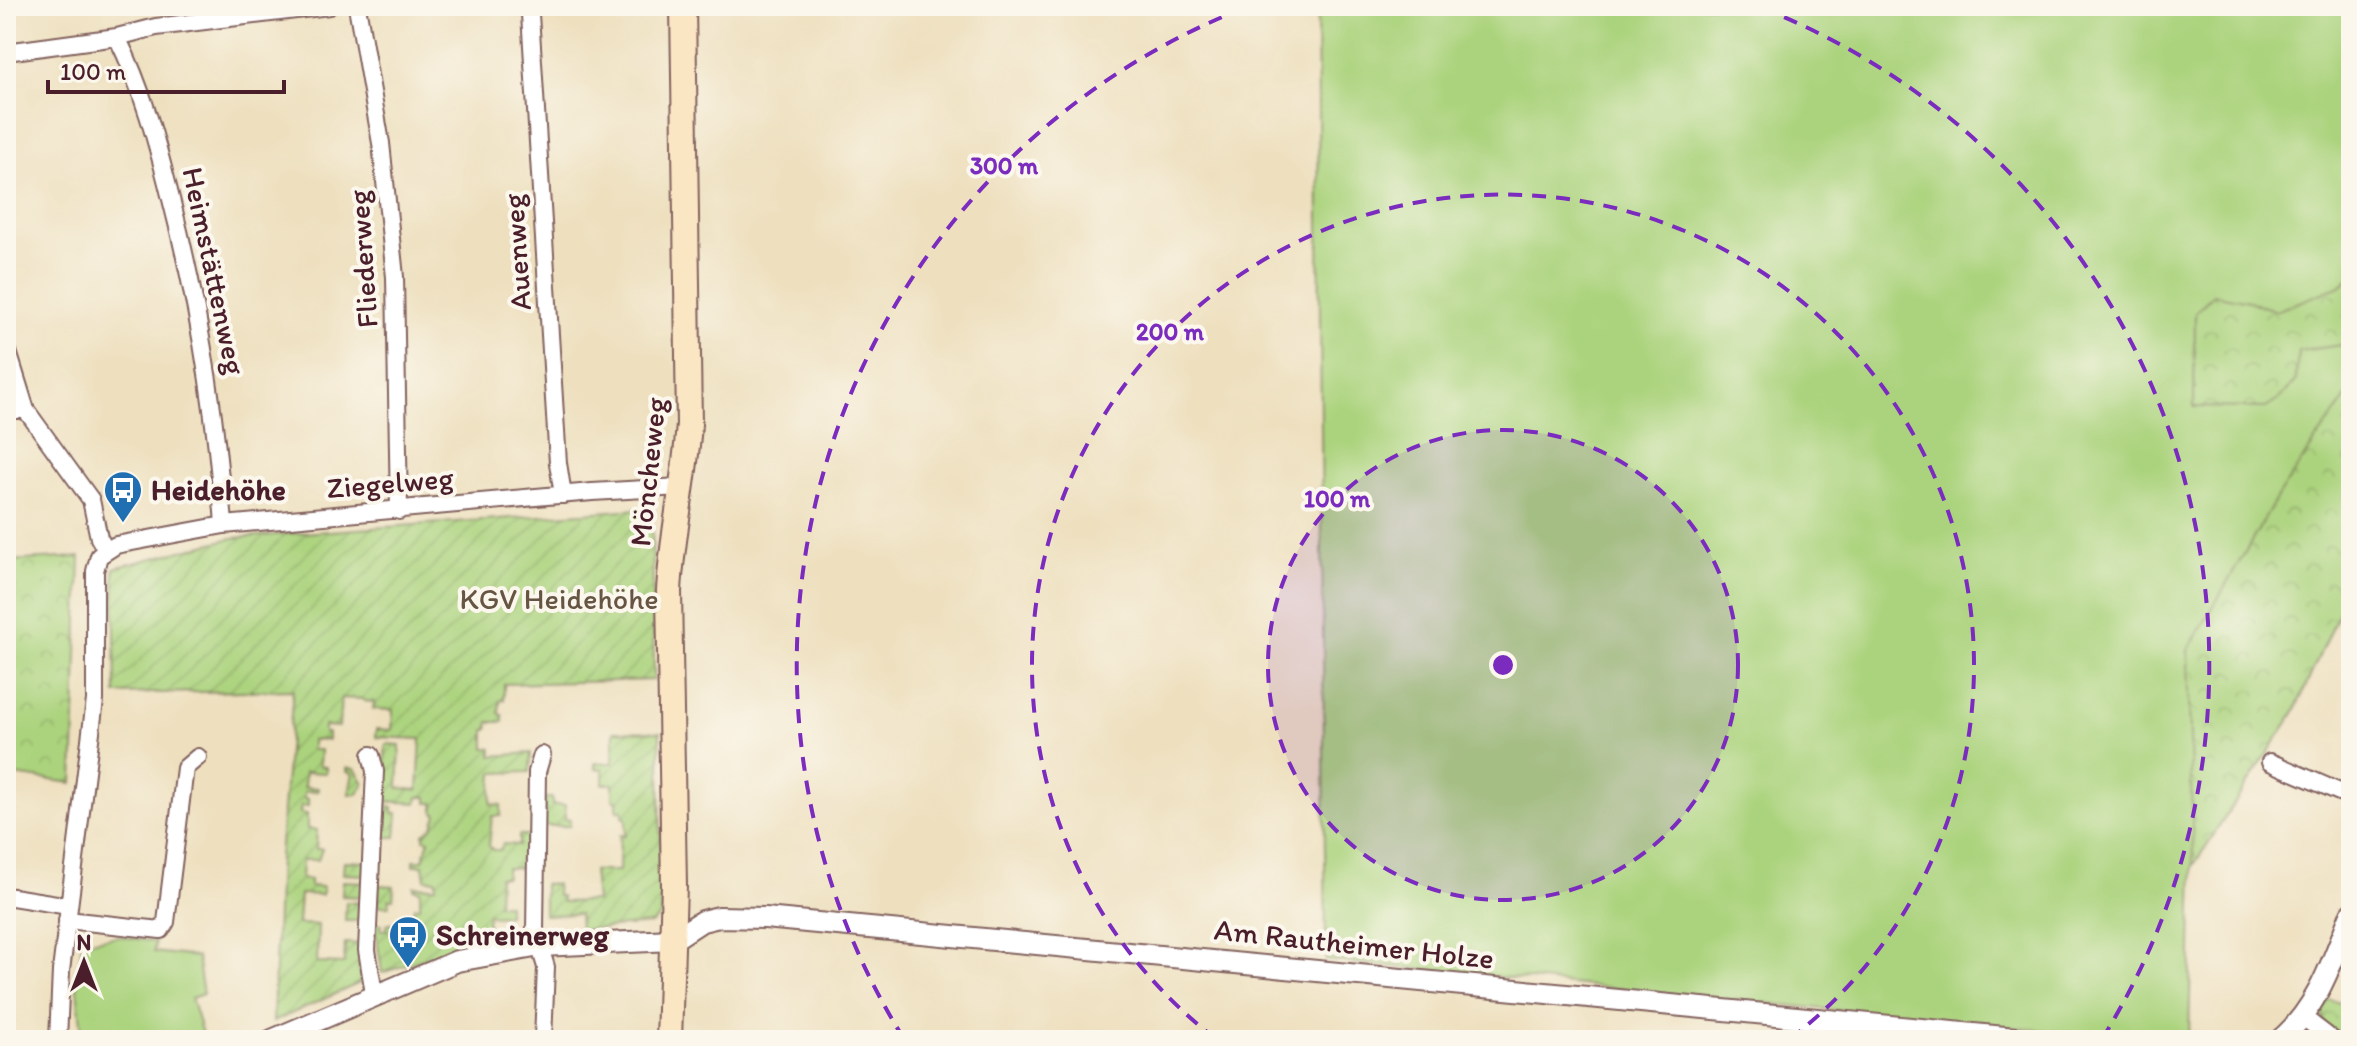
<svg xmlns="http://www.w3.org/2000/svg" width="2357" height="1046" font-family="Itim,sans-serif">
<defs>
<pattern id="park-crowns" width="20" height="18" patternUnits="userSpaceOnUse" patternTransform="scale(2)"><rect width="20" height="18" fill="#abd37d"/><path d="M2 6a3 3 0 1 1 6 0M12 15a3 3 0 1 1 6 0" fill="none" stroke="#95b56c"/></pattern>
<pattern id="garden-furrows" width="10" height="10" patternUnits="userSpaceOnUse" patternTransform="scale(2)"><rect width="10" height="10" fill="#abd37d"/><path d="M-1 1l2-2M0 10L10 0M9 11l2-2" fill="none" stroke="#95b56c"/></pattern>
</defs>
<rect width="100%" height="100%" fill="#fbf7ec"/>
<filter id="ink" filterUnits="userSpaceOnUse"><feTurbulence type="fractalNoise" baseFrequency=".0125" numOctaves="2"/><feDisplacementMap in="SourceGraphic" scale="16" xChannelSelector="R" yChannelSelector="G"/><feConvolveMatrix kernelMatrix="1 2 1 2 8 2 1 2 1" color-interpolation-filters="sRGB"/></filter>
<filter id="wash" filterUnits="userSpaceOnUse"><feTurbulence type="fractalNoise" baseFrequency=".006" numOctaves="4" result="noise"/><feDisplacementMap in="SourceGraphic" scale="32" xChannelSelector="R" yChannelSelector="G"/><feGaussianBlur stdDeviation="1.8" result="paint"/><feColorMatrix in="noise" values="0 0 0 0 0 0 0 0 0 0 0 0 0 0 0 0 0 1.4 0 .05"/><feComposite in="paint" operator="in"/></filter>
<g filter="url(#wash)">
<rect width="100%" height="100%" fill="#eee0bf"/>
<path fill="#abd37d" stroke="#7a7954" stroke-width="2" d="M1317,6H2351V583L2294,713L2193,866L2189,1040H2139L1326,960Z
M118,936L155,942L154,952L197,957L203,994L191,998L204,1040H83L77,990L82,942Z"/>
<path fill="url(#park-crowns)" stroke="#7a7954" stroke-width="2" d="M2351,277V351L2349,344L2298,351L2296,380L2278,400L2266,408L2194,407L2195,313L2213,294L2249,301L2276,311L2340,286Z
M2351,390V583L2294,713L2193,866L2188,650L2279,494Z
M80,557L73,783L6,774V561Z
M2329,1000L2351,1005V1040L2333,1035L2324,1027L2322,1013Z"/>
<path fill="url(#garden-furrows)" stroke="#7a7954" stroke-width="2" d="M652,508L654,680L504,684V700L500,701L499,713L503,716V722H489L488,730H485V748H492V756L531,753L530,772L493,773L491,804L501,805V816H492L489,846L493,850H500L503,844L519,845V835H530L529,886H525V868H506V877H499L498,904H508V915L493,916L488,913L487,927L501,931L529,928V935L461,946L382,973C380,955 376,941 376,924H382L381,930H387V924H392L393,937L411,938L414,907H420V890L414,889V886L436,887V880L425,879L423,865H414V860H423L429,840L424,839V834L433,827L437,814L434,811V803H427V797H418L417,803L382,801L386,744L400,745L398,788L418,790L421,739L376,737L377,729L392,730L393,710L373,709L374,702L364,701L363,699L341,698L339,727L324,726V733H328V740H312V750H320L319,766L326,767V773L305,772L304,787L318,788V791L304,792V798L308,799V806H301L300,813L307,814V829L317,830L316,849H322L318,860H302L301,879L310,880V886L322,887V895L300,894L298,924L318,925L317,963L344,964L345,943L360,944L359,970L362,982L273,1022L279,858L293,690L116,694L114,568L232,538Z
M614,731L660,732L661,915L651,924L580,930L579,914L544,915V884H556L557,896H561L562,902L596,901L593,871H619L620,835H626V818L623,817V810H617V800H613V784H603V769L595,768V763H613Z
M347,768L355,769L364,783L358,794H349L353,773L347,772Z
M545,798H552V805H565V819L570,820V826H544Z
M383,806L393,807V813H398L396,837H381Z
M344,861L366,862L365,875L343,874Z
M343,881L365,882L364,897L342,896Z
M379,885L394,886L393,899H389V906H378Z
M346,902L360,903L359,921H345Z"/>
</g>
<g filter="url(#ink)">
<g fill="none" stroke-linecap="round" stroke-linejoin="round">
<defs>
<path id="minor" d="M357,6L381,143L395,277L399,511
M526,6L530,14L558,463L563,495
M117,37C143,89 157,143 171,199C199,307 216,414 224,525
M6,52L117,37L156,27L329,6
M6,345L26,410L91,500L99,538L106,550
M6,410H26
M371,755L375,771L367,950L374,994
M542,755L537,772L535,931L546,967L543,1040
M2270,762L2351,797
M6,896L69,906
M67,920L161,930L166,922L185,768L198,757
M2303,1017L2333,1040
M58,1040L61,971L95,700V571L99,556L116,545L224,525L592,492L681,487"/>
<path id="tertiary" d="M272,1040L457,961L540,946L673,940L702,921L719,917L765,918L2036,1040
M2280,1040C2318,1008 2333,959 2351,914"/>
<path id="secondary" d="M669,1040L674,886L669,591C672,535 685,480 689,424L683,6"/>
</defs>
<use href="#minor" stroke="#83635f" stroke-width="20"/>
<use href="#tertiary" stroke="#83635f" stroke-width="24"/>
<use href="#secondary" stroke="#83635f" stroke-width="28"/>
<use href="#minor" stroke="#fff" stroke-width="16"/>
<use href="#tertiary" stroke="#fff" stroke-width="20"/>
<use href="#secondary" stroke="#fbe6c4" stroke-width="24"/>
</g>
</g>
<circle cx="1503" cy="665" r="235" fill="#7b2cbf" fill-opacity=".12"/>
<g fill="none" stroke="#7b2cbf" stroke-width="4" stroke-dasharray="14 10">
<circle cx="1503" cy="665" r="235"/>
<path d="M1216 1039A471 471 0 1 1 1790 1039"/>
<path d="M904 1039A706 706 0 0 1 1244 8M1762 8A706 706 0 0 1 2102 1039"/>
</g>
<defs>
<symbol id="bus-pin" viewBox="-11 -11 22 30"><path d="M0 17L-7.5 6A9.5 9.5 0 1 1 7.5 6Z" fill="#1f6fb2" stroke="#fbf7ec"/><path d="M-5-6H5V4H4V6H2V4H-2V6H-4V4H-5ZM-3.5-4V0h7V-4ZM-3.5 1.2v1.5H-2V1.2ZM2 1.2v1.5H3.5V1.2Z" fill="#fff"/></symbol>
</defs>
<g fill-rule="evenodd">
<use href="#bus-pin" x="101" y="468" width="44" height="60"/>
<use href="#bus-pin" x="386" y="913" width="44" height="60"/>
</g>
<g text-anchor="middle" stroke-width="8" stroke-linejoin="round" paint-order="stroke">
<g font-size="30" fill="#4a1f2b" stroke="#fbf7ec">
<text transform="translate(517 252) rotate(-94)" y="10">Auenweg</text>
<text transform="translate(363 259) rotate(-94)" y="10">Fliederweg</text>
<text transform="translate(214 271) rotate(78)" y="10">Heimstättenweg</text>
<text transform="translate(648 472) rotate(-84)" y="10">Möncheweg</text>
<text transform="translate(390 483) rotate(-5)" y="10">Ziegelweg</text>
<text transform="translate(1354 944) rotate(6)" y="10">Am Rautheimer Holze</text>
</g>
<g font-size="30" font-weight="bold" fill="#4a1f2b" stroke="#fbf7ec" text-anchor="start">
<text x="151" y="500">Heidehöhe</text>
<text x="436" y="945">Schreinerweg</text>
</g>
<g font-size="30" fill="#675544" stroke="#fbf7ec">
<text x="559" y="609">KGV Heidehöhe</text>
</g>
</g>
<circle cx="1503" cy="665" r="12" fill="#7b2cbf" stroke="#fbf7ec" stroke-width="4"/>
<g font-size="24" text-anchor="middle" font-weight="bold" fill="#7b2cbf" stroke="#fbf7ec" stroke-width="8" stroke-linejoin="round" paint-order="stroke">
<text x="1004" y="174">300 m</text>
<text x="1170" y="340">200 m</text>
<text x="1337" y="507">100 m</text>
</g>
<rect width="2357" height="1046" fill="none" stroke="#fbf7ec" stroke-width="32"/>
<g transform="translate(84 962)" stroke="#fbf7ec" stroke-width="6" paint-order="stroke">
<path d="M0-6L14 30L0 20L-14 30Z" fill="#4a1f2b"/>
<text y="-12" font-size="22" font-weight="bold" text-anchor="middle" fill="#4a1f2b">N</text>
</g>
<path d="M48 80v12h236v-12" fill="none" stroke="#4a1f2b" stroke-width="4"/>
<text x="60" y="80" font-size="24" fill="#4a1f2b" stroke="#fbf7ec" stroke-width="6" paint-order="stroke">100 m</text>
</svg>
